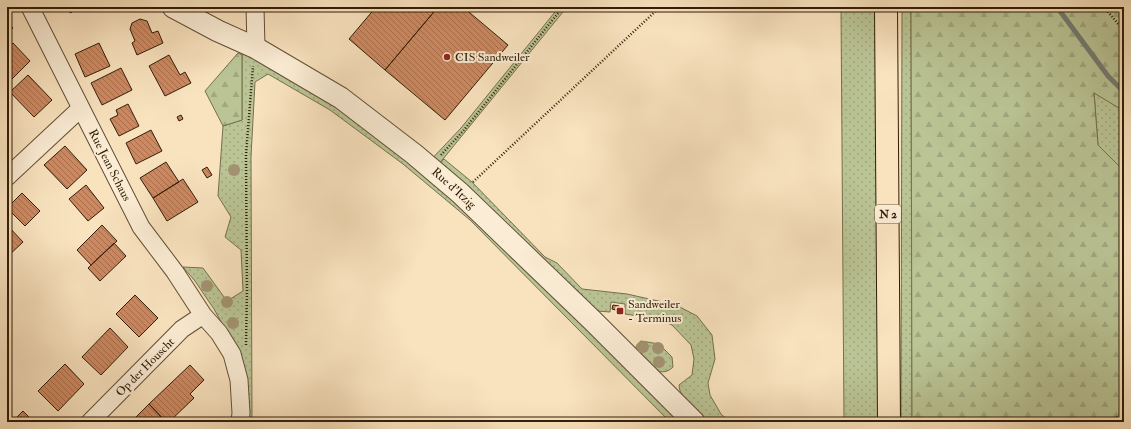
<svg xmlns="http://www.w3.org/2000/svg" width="1131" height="429" font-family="'IM FELL Double Pica',serif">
<defs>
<pattern id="grass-dots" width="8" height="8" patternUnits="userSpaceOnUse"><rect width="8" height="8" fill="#bac495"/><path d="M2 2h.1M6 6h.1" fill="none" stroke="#a0a87f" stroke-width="1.8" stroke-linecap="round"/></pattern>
<pattern id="forest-firs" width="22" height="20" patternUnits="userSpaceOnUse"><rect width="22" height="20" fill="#bac495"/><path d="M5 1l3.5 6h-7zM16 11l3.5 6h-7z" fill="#a0a87f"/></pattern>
<pattern id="building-back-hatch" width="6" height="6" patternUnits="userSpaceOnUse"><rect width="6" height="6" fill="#ce8961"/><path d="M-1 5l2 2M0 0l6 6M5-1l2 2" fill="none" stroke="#a86f4e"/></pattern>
</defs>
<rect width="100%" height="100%" fill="#f9e3bf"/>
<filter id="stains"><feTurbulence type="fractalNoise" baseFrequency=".005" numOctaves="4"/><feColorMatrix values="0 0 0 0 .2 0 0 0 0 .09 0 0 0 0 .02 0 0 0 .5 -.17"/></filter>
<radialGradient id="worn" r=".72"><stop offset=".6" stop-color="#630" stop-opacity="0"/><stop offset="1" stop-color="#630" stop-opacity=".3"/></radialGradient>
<path fill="url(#grass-dots)" stroke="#76704e" d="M841,7H879V422H844Z
M902,7H911L912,422H901Z
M242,50L286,71L430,175L684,422H670L470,220L403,164L330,110L268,74L255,82L251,157L252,422H247L225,329L214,309L195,281L183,267L203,268L227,301L243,291L241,250L225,237L231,217L218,196L223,126L242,120Z
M1094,92L1124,111V171L1098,145Z
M444,159L472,182L545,257L557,263L582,289L627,294L676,305L697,316L712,335L715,359L708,383L710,395L721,414L730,422H708C697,412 680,401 679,385L692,375L694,359L691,345L672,325L659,319L625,314V304L611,302L610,312L597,311L439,163Z
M641,341L659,344L672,357L673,367C659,381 646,361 636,352C635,346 637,344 641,341Z"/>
<path fill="url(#forest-firs)" stroke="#76704e" d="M911,7H1124V111L1094,93L1098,145L1124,171V422H912Z
M238,53L242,55V120L223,126L205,91Z"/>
<path fill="#bac495" stroke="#76704e" d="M559,7H567L434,170L427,164L461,128Z"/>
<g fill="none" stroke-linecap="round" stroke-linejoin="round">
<path stroke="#747c73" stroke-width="5" d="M1057,7L1108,76L1124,92"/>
</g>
<path fill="url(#building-back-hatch)" stroke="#311d07" d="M62,7H75L71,13Z
M324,7H335L330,12Z
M376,7H438L385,70L349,39Z
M438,7H463L508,45L445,120L385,70Z
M140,19L147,21L152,33L158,31L163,43L137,55L132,43L135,41L130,29L132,23Z
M7,22L13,28L7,33Z
M13,43L30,61L10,81L7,78V49Z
M99,43L110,66L85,77L75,54Z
M169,55L180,75L185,72L191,83L165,96L149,66Z
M121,68L132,90L102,105L91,83Z
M28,75L52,100L34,117L10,92Z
M128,104L139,126L119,136L110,119L118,115L116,110Z
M181,115L183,119L179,121L177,117Z
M151,130L162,151L136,164L126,143Z
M65,146L87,170L67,189L44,165Z
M166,162L179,182L153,198L140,178Z
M207,167L212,175L207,178L202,170Z
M183,179L198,202L167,221L153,198Z
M86,185L104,208L88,221L69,199Z
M22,193L40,211L25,226L7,208Z
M7,225L23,242L7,257Z
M102,225L117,241L91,265L77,250Z
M114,243L126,256L100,281L88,268Z
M135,295L158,318L139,337L116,314Z
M613,305L619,306V311L612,309Z
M110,328L128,347L101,375L82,357Z
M65,364L84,384L58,411L38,391Z
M190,365L204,380L190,394L194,398L169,422H166L149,404Z
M149,404L166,422H133L132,421Z
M23,411L34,422H12Z"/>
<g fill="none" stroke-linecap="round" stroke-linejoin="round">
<defs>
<path id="minor" d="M30,7L141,227L175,272L203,315L219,333L232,354L239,380L241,413L240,422
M255,7L256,48
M7,177L81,108
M90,422L182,329L203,315"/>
<path id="tertiary" d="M173,7L218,31L256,48L341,98L414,154L460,193L593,321L694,422"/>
<path id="primary" d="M886,7L889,422"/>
</defs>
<use href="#minor" stroke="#634e35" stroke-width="19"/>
<use href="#tertiary" stroke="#634e35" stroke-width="23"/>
<use href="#primary" stroke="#311d07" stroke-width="24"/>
<path stroke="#311d07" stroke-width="2.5" stroke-dasharray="1 2" stroke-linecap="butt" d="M1104,7L1124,31
M441,155L464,130L563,7
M473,182L660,7
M246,345L247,292L246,155L253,66
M1109,422L1124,412"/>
<use href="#minor" stroke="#fbedd5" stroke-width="17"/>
<use href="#tertiary" stroke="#fbedd5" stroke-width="21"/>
<use href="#primary" stroke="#f9e3bf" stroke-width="22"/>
</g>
<g fill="#a29271">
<circle cx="234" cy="170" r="6"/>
<circle cx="207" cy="286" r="6"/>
<circle cx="227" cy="302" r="6"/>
<circle cx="233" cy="323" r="6"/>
<circle cx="643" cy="347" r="6"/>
<circle cx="658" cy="348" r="6"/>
<circle cx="659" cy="362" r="6"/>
</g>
<g fill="#8f2418" stroke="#fbedd5" stroke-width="1.5">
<circle cx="447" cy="57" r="4"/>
<rect x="616" y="307" width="8" height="8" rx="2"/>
</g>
<g text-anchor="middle" stroke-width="4" stroke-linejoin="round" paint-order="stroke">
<rect fill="#fbedd5" stroke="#6e5b45" stroke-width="1" x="875" y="205" width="26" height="18" rx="3"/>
<g font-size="11" font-weight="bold" fill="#311d07">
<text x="888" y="218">N 2</text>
</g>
<g font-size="12" fill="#311d07" stroke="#fbedd5" text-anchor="start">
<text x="455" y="61">CIS Sandweiler</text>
<text x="628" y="308">Sandweiler<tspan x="628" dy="14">- Terminus</tspan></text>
</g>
<g font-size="12" fill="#311d07" stroke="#fbedd5">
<text transform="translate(110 165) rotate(63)" y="4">Rue Jean Schaus</text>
<text transform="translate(454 188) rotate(42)" y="4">Rue d'Itzig</text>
<text transform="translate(145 367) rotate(-45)" y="4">Op der Houscht</text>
</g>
</g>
<rect width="1131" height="429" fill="none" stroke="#f9e3bf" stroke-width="24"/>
<rect x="8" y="8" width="1115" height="413" fill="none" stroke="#311d07" stroke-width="2"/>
<rect x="12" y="12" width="1107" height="405" fill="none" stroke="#311d07"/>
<rect width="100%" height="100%" filter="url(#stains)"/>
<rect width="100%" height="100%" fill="url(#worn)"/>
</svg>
